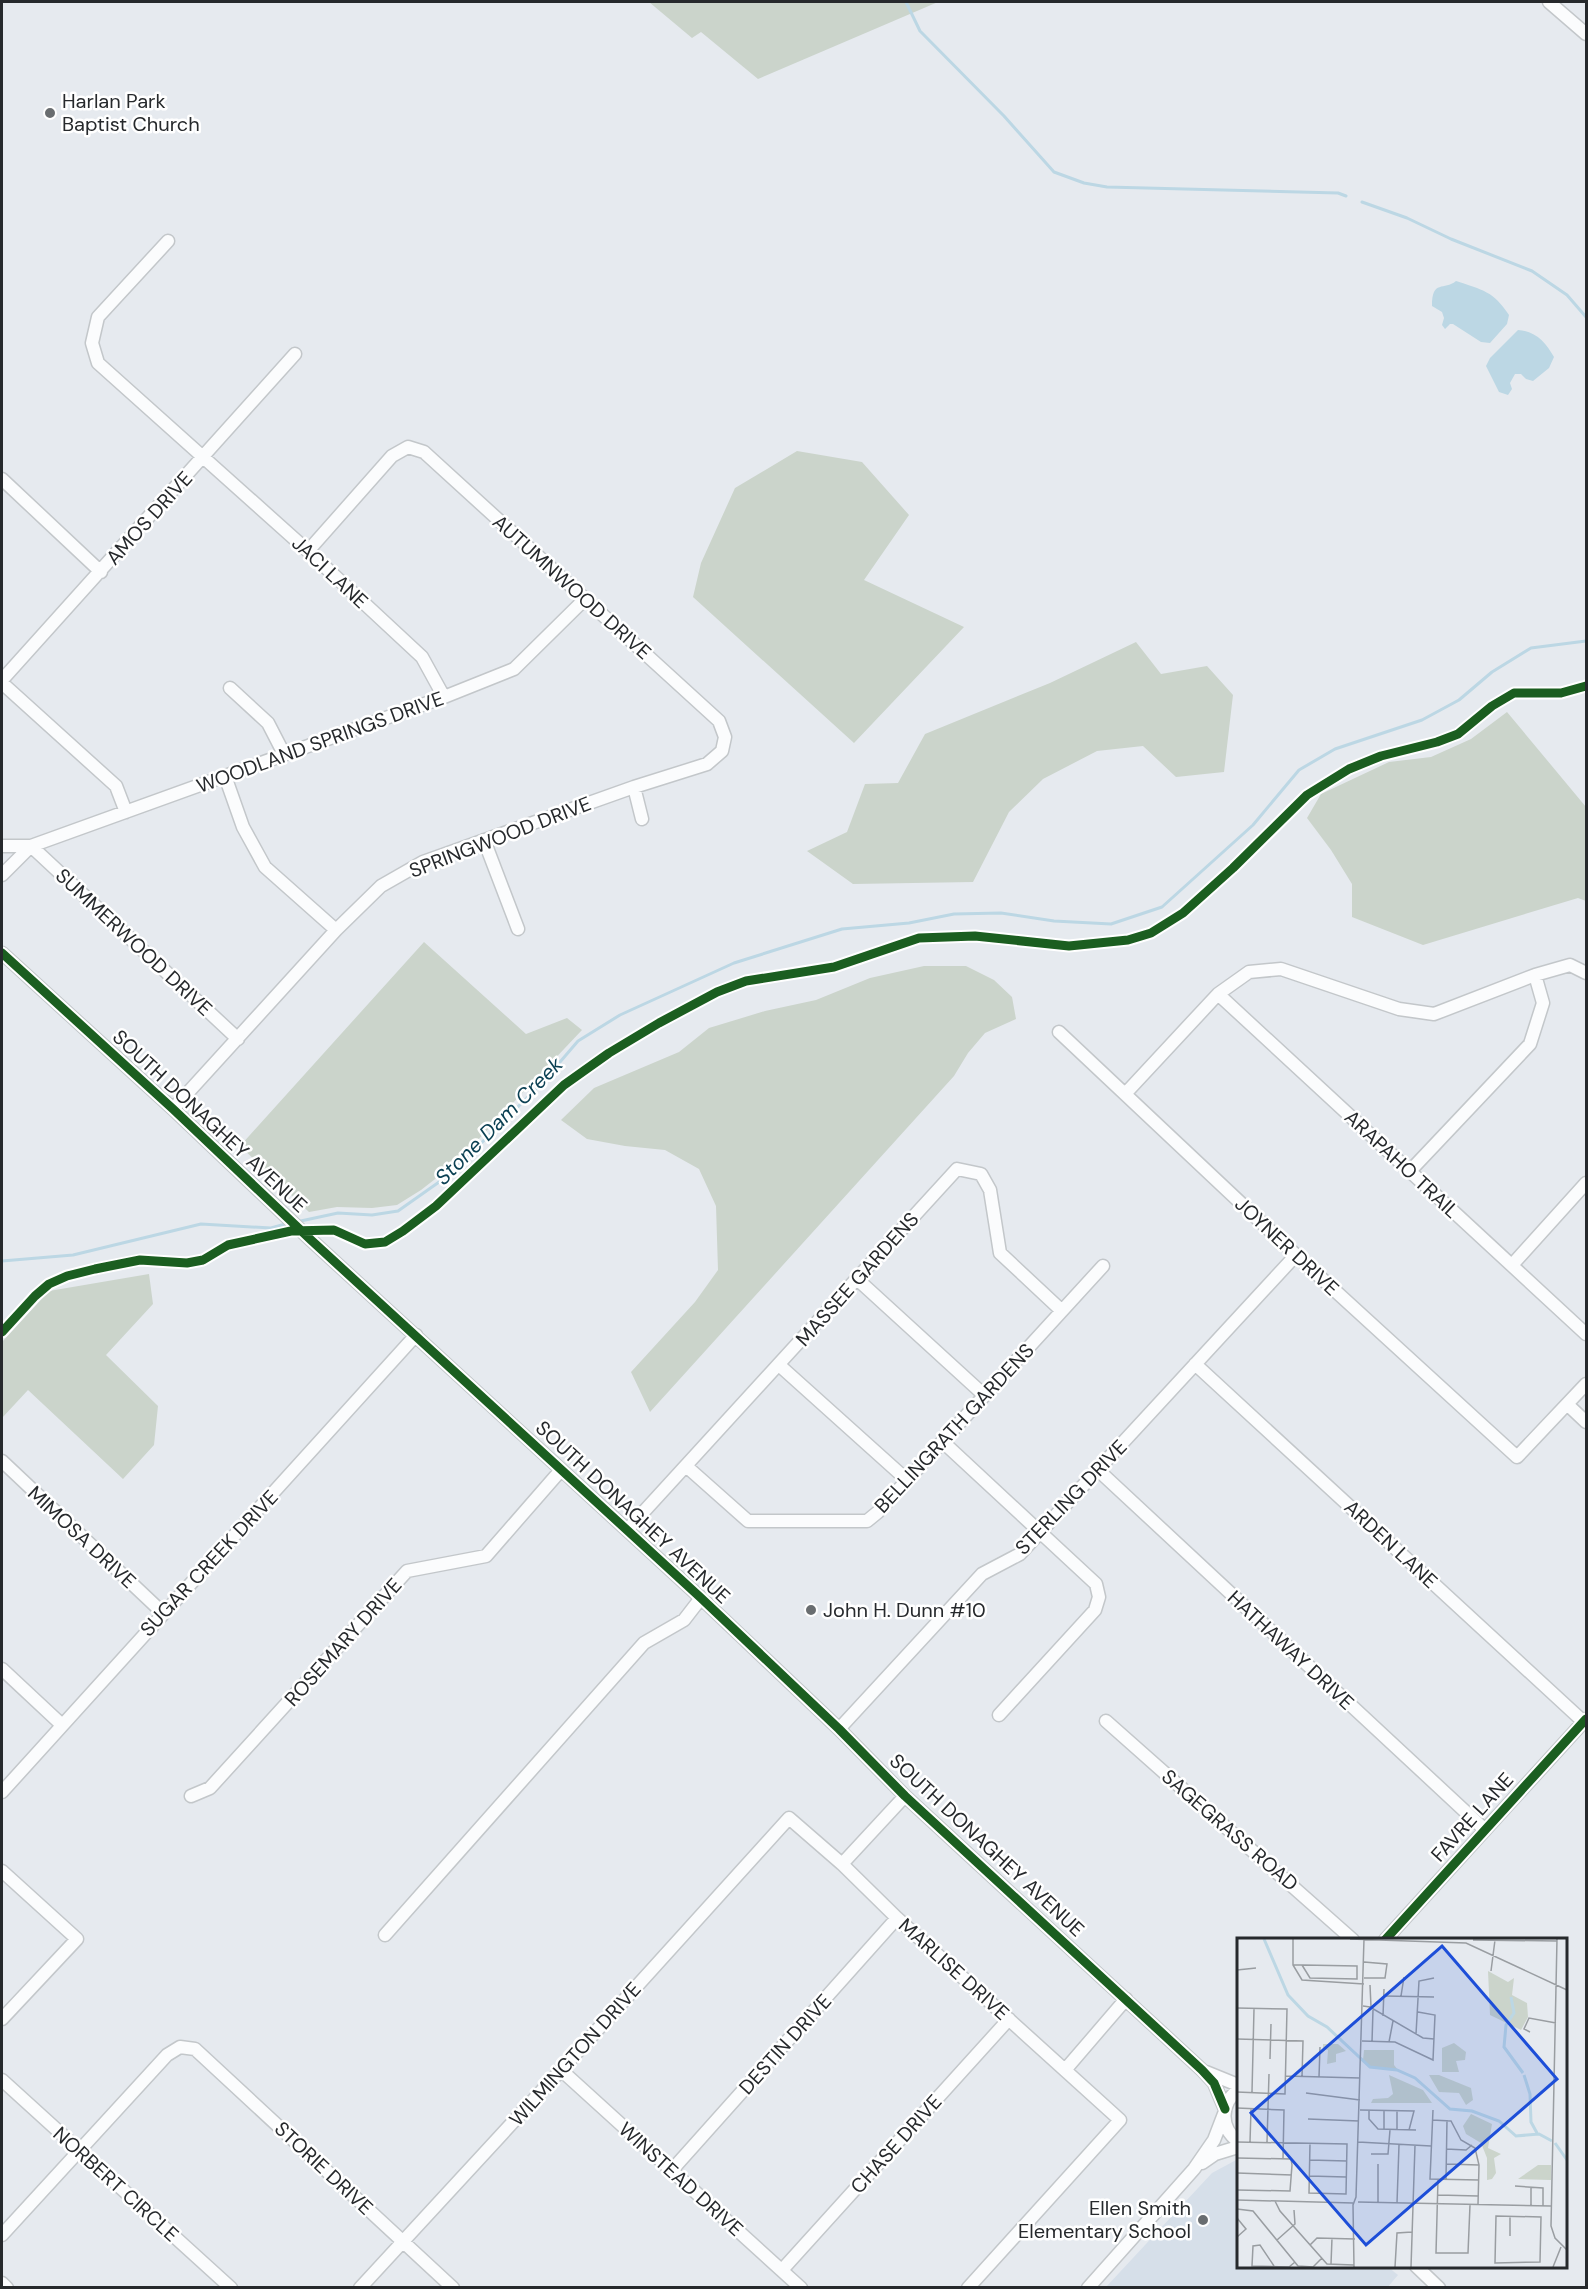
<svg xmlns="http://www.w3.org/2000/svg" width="1588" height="2289" font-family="'DM Sans',sans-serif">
<rect width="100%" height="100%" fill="#e6eaef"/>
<path fill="#d6dfe9" d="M1238,2159V2266L1388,2267L1398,2275L1387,2288L1106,2287L1212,2173Z"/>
<path fill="#cbd4cb" d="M649,2H938L758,79L701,32L692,38Z
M797,451L862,462L909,515L864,580L964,627L854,743L693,597L701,563L735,488Z
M1136,642L1161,674L1207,666L1233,695L1224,772L1176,777L1143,746L1097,751L1043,779L1009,812L973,882L853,884L807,851L847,832L865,784L898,783L925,734L1050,683Z
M1507,712L1586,807V901L1578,898L1423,945L1352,917V884L1331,850L1307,818L1321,794L1389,762L1431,757L1471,739Z
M424,942L526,1034L567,1018L582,1030L475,1143L448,1169L421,1190L397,1205L372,1208L337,1207L309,1212L240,1146Z
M924,966H966L994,980L1012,997L1016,1019L985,1033L968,1053L954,1076L650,1412L631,1372L695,1302L718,1270L716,1206L699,1169L665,1150L625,1146L587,1139L561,1120L594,1088L679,1052L709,1028L765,1011L816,1000L870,978Z
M149,1274L153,1304L106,1355L158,1406L154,1445L123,1479L28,1390L2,1418V1342L49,1291Z"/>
<path fill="#bcd7e4" d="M1456,281C1483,290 1493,291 1509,315L1507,324L1490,343L1481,342L1453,324H1450L1445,329L1442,325L1444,318L1442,312L1432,306C1432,279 1444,291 1456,281Z
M1518,330C1536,331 1546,343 1554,357L1549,368L1533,381L1526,379L1521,374H1515L1510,383L1512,389L1508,395L1499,392L1486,366L1490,358Z"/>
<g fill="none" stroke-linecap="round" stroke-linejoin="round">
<path stroke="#bcd7e4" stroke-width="3" d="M906,2L920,31L1004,116L1054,172L1084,183L1107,187L1338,193L1346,196
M1362,202L1407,218L1451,239L1532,271L1567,295L1586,317
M296,1222L338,1213L372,1215L398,1211L449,1175L542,1083L578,1041L620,1015L734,963L842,929L909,923L954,914L1001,913L1054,921L1111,924L1162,907L1253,825L1299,770L1335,749L1422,720L1459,700L1492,672L1531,648L1586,641
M2,1261L73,1255L201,1224L271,1228L289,1223"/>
<defs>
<path id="minor" d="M1549,2L1586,34
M168,241L98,317L92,343L98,363L308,551L422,657L444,697
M2,479L101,572
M2,680L295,354
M2,683L116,786L126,812
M230,688L268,723L284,754
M225,776L243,827L265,867L336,930
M634,787L642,819
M484,840L518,929
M2,846H31L444,697L514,669L585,599
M31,846L238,1039
M2,875L31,846
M2,953L173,1109L311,1240L701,1598L839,1729L905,1796L1202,2070L1214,2083L1225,2109
M1218,994L1586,1334
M1059,1032L1296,1255L1517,1457L1586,1384
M1125,1094L1218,994L1249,972L1281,969L1399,1009L1434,1014L1535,975L1570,965L1586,973
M173,1109L336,930L381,886L423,862L634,787L707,764L722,751L725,737L719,721L424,452L408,447L392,456L308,551
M1410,1171L1530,1044L1543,1003L1535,975
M1512,1265L1586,1183
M857,1279L984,1395
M1195,1364L1586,1724
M779,1365L907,1480
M1568,1405L1586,1422
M943,1442L1096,1584L1099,1597L1095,1610L999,1715
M2,1461L163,1613
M686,1466L748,1521H867L878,1512L1103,1266
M1098,1470L1484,1829
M627,1530L957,1169L981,1174L990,1190L1000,1253L1062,1311
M2,1669L62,1725
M1106,1721L1353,1940
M839,1729L982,1574L1020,1554L1296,1255
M2,1792L416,1335
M191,1796L210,1788L407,1571L486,1556L561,1470
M842,1864L905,1796
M2,1871L77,1939L2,2019
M385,1935L644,1643L684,1620L701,1598
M1385,1940L1586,1719
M561,2070L801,2288
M1065,2070L1126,1999
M1206,2072L1238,2085
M2,2080L231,2288
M1238,2090C1220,2104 1220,2128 1238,2141
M1202,2163L1215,2154L1238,2147
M672,2170L897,1918
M2,2235L167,2055L180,2047L195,2049L453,2288
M1416,2266L1439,2288
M782,2270L1009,2019
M2,2283L7,2288
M360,2288L561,2070L789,1818L842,1864L897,1918L1120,2120L968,2288
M1088,2288L1194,2169L1214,2140L1224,2114"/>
</defs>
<use href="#minor" stroke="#c3c7ca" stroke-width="15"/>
<use href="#minor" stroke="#fbfcfd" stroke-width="12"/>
<defs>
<path id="cycleway" d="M2,953L173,1109L311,1240L701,1598L839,1729L905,1796L1202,2070L1214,2083L1225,2109
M2,1332L35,1296L49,1284L67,1276L95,1269L140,1260L187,1263L203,1260L228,1245L291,1231L334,1230L365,1244L385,1242L403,1231L436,1206L564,1085L609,1053L659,1023L717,992L746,981L834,967L919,938L975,936L1069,946L1128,940L1151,933L1183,913L1233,868L1307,795L1349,769L1381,756L1437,742L1458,734L1492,706L1514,693H1561L1586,686
M1385,1940L1586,1719"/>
</defs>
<use href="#cycleway" stroke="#fff" stroke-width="13"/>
<use href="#cycleway" stroke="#1b5e20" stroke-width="9"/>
</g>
<g fill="#696d70" stroke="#fff" stroke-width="2">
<circle cx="50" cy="113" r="6"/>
<circle cx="811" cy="1610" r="6"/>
<circle cx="1203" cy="2220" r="6"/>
</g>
<g text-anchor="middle" stroke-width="5" stroke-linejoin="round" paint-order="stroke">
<g font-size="20" fill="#26292c" stroke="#fff" text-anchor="start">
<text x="62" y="108">Harlan Park<tspan x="62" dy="23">Baptist Church</tspan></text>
<text x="823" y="1617">John H. Dunn #10</text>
<text x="1191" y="2215" text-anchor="end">Ellen Smith<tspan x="1191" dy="23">Elementary School</tspan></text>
</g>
<g font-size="20" fill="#26292c" stroke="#fff">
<text transform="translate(149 518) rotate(-48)" y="7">AMOS DRIVE</text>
<text transform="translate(330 572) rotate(43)" y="7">JACI LANE</text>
<text transform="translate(572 587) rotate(42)" y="7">AUTUMNWOOD DRIVE</text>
<text transform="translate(320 742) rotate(-20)" y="7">WOODLAND SPRINGS DRIVE</text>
<text transform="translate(500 837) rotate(-21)" y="7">SPRINGWOOD DRIVE</text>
<text transform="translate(134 942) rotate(43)" y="7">SUMMERWOOD DRIVE</text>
<text transform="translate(210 1121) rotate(43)" y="7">SOUTH DONAGHEY AVENUE</text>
<text transform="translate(1402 1164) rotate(43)" y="7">ARAPAHO TRAIL</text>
<text transform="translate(1287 1246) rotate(43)" y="7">JOYNER DRIVE</text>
<text transform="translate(857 1279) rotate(-48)" y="7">MASSEE GARDENS</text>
<text transform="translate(954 1428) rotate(-47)" y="7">BELLINGRATH GARDENS</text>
<text transform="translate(1071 1497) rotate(-46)" y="7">STERLING DRIVE</text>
<text transform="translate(633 1512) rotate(43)" y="7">SOUTH DONAGHEY AVENUE</text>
<text transform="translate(82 1537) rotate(43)" y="7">MIMOSA DRIVE</text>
<text transform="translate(1391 1544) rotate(43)" y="7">ARDEN LANE</text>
<text transform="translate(209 1563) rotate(-47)" y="7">SUGAR CREEK DRIVE</text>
<text transform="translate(343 1642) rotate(-48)" y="7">ROSEMARY DRIVE</text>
<text transform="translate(1291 1650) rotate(43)" y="7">HATHAWAY DRIVE</text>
<text transform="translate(1472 1817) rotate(-48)" y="7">FAVRE LANE</text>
<text transform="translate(1230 1830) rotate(41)" y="7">SAGEGRASS ROAD</text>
<text transform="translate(987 1845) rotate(43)" y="7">SOUTH DONAGHEY AVENUE</text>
<text transform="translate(954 1969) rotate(42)" y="7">MARLISE DRIVE</text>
<text transform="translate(785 2044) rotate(-48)" y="7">DESTIN DRIVE</text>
<text transform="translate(575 2054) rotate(-48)" y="7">WILMINGTON DRIVE</text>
<text transform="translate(896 2144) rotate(-48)" y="7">CHASE DRIVE</text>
<text transform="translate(324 2168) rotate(43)" y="7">STORIE DRIVE</text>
<text transform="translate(681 2179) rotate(42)" y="7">WINSTEAD DRIVE</text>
<text transform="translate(116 2184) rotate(42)" y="7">NORBERT CIRCLE</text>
</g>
<g font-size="21" font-style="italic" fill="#0b4053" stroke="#fff">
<text transform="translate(499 1121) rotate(-45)" y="7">Stone Dam Creek</text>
</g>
</g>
<g transform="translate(1237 1938)">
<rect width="330" height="330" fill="#e6eaef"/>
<path d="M251,33L271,44L277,40L275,57L290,65L291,79L284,92L253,77ZM217,105L229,114L228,122L219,123L222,134H205V110ZM86,106H101L109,113L99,116V124L90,126L91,112L86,111ZM127,112H157V127L161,132L133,129L126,122ZM152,137L186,152L195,165H134L136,161L151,160L156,156ZM202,137L234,150L236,162L229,167L222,155L202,154L192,137ZM234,176L255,186L251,210L264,216L257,220L259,235L255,241L250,242V220L244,205L229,196L226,188ZM301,227H314V242L281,241Z" fill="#cbd4cb"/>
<path fill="none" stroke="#bcd7e4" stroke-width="3" d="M27,1L51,57L71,78L90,89L133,129L160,132L178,140L213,171L235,173L262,183L279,198L302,196L315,203M274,59L277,75L269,87L267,109L286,135M287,137L293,156L294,184L300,195M318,205L330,222"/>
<path fill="none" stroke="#999da1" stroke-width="1.5" d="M56,1V27L65,42L127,46M113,1L229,5L330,52M320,1L314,288L318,300L330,312M236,2L320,3M56,27H66L120,28V41L73,40L65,27M0,32L19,30M254,33L258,2M127,40H148L150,26L127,24M133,47L134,69M148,58L197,59M164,58L167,39M126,68L133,69L186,100L197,101M0,70L50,71L48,156L0,154M146,78L147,51M293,94L287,91L292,80L319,85M179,96L182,43L197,40M0,101L66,103L65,139M125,103L158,104L196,122L198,77L181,74M135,104L136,72M152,104L156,83M33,121L34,86M49,138L123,140M82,139L83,109M15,154L17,71M69,155L123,162M0,170L47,172L46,221M123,172L177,173L172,192M132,172V181L141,191L179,192M196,172L193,241L242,242M71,181L122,183M195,182L214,183L224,202L238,210L242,227L241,267M147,192V172M160,192V173M0,204L110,206L109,256L72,255L73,205M13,204L14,171M30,204L32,136M121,204L194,208M209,211L229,212L235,207M134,216H151L153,192M0,220L54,221L55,227L53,253L0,252M72,222L110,223M209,226L242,227M0,235L55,237M72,238L109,239M201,241L199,315H231L233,267M209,241L210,182M278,248L306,250V268M201,257L241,258M0,262L116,265M38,263L43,273L90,326L117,327M121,264L314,268M141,265V226M160,265L162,207M294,268V249M0,271L16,273L61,328L76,329L85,320M259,278L304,279L303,324L258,325ZM0,280L9,291L0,299M273,298V278M40,302L58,286L57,272M73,307L80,300L118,301M94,326L95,300M37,328L23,307L16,308L15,328L52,329L58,324M117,329L116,267L119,259L127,1M158,329L160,295L175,294M174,329L178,207M316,329L324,309"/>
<path fill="#1d4ed8" fill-opacity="0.15" stroke="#1d4ed8" stroke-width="3" d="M205,8L320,141L129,307L14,175Z"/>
<rect width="330" height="330" fill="none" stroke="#26292c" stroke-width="3"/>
</g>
<rect width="1588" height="2289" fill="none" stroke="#26292c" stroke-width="6"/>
</svg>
